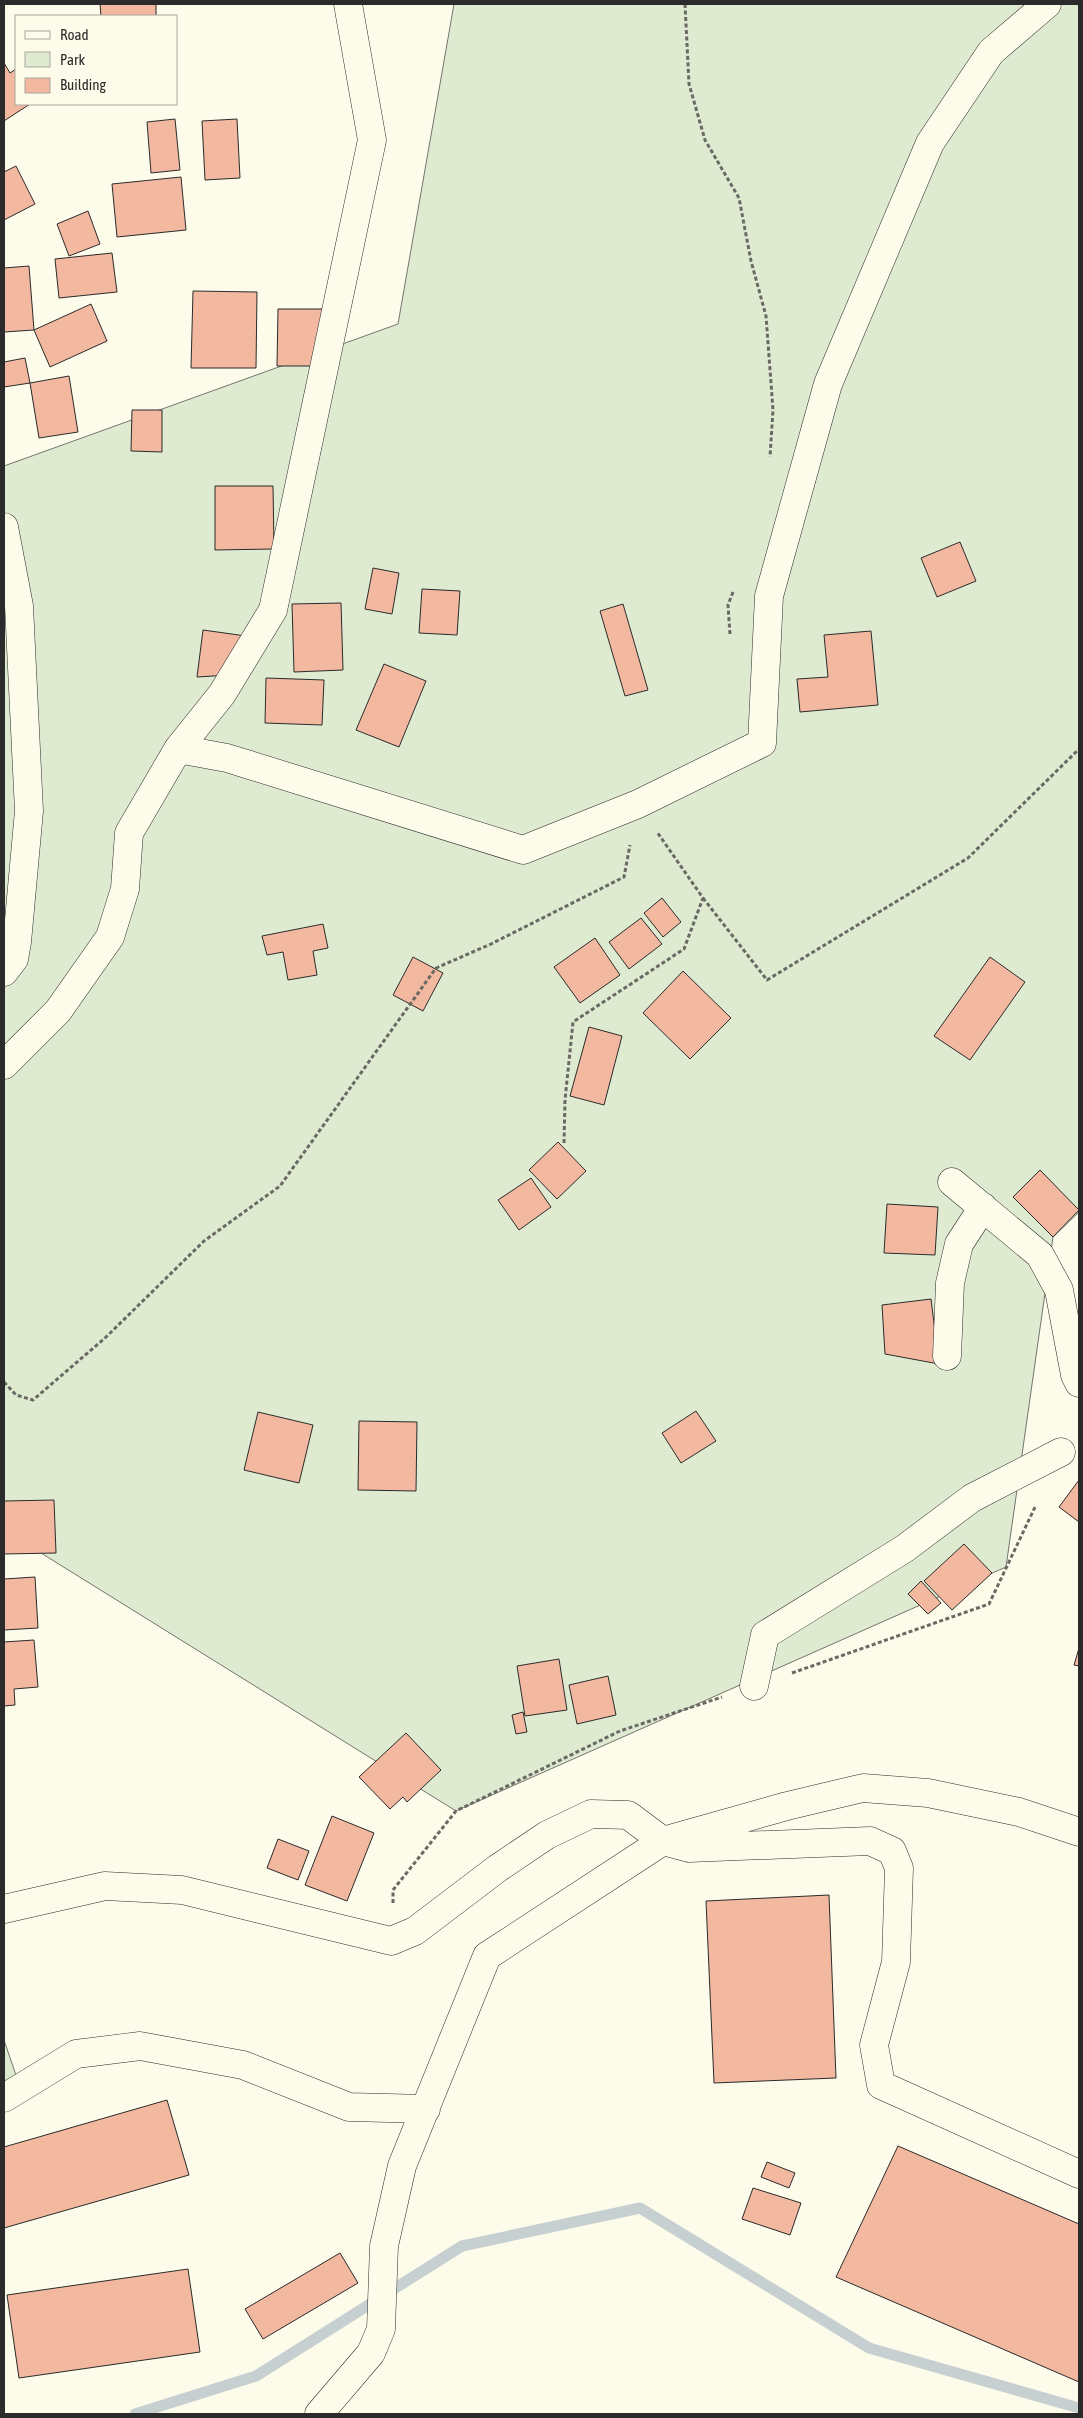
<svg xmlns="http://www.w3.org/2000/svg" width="1083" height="2418" font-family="'Asap Condensed',sans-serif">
<rect width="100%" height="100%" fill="#fdfbea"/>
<path fill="#deebd1" stroke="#74746e" d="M454,4H1079V1212L1053,1237L1006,1567L456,1811L4,1530V466L398,324Z
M4,2040L20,2087L4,2096Z"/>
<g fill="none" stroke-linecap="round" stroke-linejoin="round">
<path stroke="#c7d0d0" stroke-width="11" d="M135,2414L256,2376L462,2246L640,2208L869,2348L1079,2408"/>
</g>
<path fill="#f2b8a0" stroke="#2b2b2b" d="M100,4H156V16H101Z
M4,63L10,73L16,69V104H30L4,121Z
M175,119L180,170L151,173L147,122Z
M237,119L240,178L205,180L202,121Z
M16,166L35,204L4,220V172Z
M181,177L186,230L117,237L112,184Z
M88,211L100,244L69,256L57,224Z
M112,253L117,292L59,298L55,259Z
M29,266L34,330L4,332V268Z
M193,291L257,292L256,368H191Z
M91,304L107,341L50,367L34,330Z
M278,309H323L322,366H277Z
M25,358L30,383L4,387V362Z
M69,376L78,432L39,438L30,383Z
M132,410H162V452L131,451Z
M215,486H273L274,549L215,550Z
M960,542L976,581L937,597L921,558Z
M373,568L399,573L392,614L365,609Z
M422,589L460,591L457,635L419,633Z
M341,603L343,670L294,672L292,604Z
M623,604L648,690L625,696L600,611Z
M203,630L246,636L229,675L197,677Z
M871,631L878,705L800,712L797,679L828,677L824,635Z
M384,664L426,681L399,747L356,730Z
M266,678L324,680L322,725L265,723Z
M662,898L681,922L663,937L644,913Z
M641,918L662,944L629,969L609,942Z
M323,924L328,948L313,951L317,975L288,980L283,952L267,955L262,936Z
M595,938L620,975L580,1003L554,967Z
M413,957L443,973L423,1011L393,995Z
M990,957L1025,982L970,1060L934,1036Z
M683,971L731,1018L690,1059L643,1013Z
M589,1027L622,1036L604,1105L570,1096Z
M558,1142L586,1171L557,1199L529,1170Z
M1040,1170L1079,1210L1053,1237L1013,1197Z
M531,1178L551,1207L519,1230L498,1200Z
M887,1204L938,1207L935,1255L884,1253Z
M931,1299L939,1364L885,1354L882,1305Z
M696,1411L716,1441L681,1463L662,1433Z
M258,1412L313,1425L299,1483L244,1470Z
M359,1421L417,1422L416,1491L358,1490Z
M1079,1480V1522L1059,1507Z
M54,1500L56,1553L4,1554V1501Z
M964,1544L992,1573L952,1610L924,1581Z
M35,1577L38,1628L4,1630V1579Z
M921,1581L941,1603L928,1614L908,1594Z
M34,1640L38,1687L14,1689L15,1705L4,1706V1642Z
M1079,1648V1666L1074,1665Z
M559,1659L567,1710L525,1716L517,1666Z
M608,1676L616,1715L577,1724L569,1685Z
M523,1712L527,1732L516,1734L512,1715Z
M406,1733L441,1770L407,1802L403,1797L390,1809L359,1777Z
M332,1816L374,1833L347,1901L305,1885Z
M278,1839L309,1851L298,1880L267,1868Z
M829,1895L836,2078L714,2083L706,1901Z
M167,2100L189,2175L4,2228V2147Z
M898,2146L1079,2224V2382L836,2277Z
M767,2162L795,2173L789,2188L761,2177Z
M753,2188L801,2203L790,2235L742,2219Z
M340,2253L358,2283L263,2339L245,2309Z
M188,2269L200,2352L19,2378L7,2295Z"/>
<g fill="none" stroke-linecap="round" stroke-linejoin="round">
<defs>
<path id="minor" d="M4,527L19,606L29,811L17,942L14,959L4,972
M178,749L227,758L523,850L638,804L762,743L769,596L828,384L930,143L991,52L1047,4
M4,1065L58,1011L110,937L125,889L129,833L178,749L222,694L273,610L372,140L348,4
M952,1182L1040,1255L1059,1290L1075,1375L1079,1383
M947,1356L950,1283L959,1244L983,1207
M754,1686L765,1635L904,1549L972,1498L1061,1452
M4,1909L105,1886L182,1890L391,1941L415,1931L498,1868L547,1835L591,1814L628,1815L663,1841L689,1848L870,1841L892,1851L899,1868L896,1962L874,2045L881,2085L1079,2174
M4,2098L76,2054L140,2046L243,2065L349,2107L426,2109
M319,2414L371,2353L381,2329L384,2246L402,2166L487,1956L663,1841L787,1806L863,1788L928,1793L1019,1812L1079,1832"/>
</defs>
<use href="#minor" stroke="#2b2b2b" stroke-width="29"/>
<path stroke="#6a6964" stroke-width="3" stroke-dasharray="4 2.5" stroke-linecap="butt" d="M685,4L689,84L705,140L739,198L751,261L766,316L773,410L770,457
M730,634L728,605L733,592
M703,898L767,980L968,858L1079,749
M564,1143L565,1100L573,1022L684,949L703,898L657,832
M4,1382L16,1395L33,1400L105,1338L204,1241L280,1186L436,968L491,944L624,877L630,845
M792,1673L989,1604L1036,1505
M393,1903V1890L456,1811L620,1731L722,1697"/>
<use href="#minor" stroke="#fdfbea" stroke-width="28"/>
</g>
<rect width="1083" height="2418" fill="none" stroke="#2b2b2b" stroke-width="10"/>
<rect x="15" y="15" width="162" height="90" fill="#fdfbea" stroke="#a9a89e"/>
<rect x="25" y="31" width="25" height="8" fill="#fdfbea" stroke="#a9a89e"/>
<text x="60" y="40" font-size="15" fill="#2b2b2b">Road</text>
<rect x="25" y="52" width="25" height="15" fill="#deebd1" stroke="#a9a89e"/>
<text x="60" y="65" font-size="15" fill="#2b2b2b">Park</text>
<rect x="25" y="78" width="25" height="15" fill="#f2b8a0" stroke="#a9a89e"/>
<text x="60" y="90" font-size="15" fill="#2b2b2b">Building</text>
</svg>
